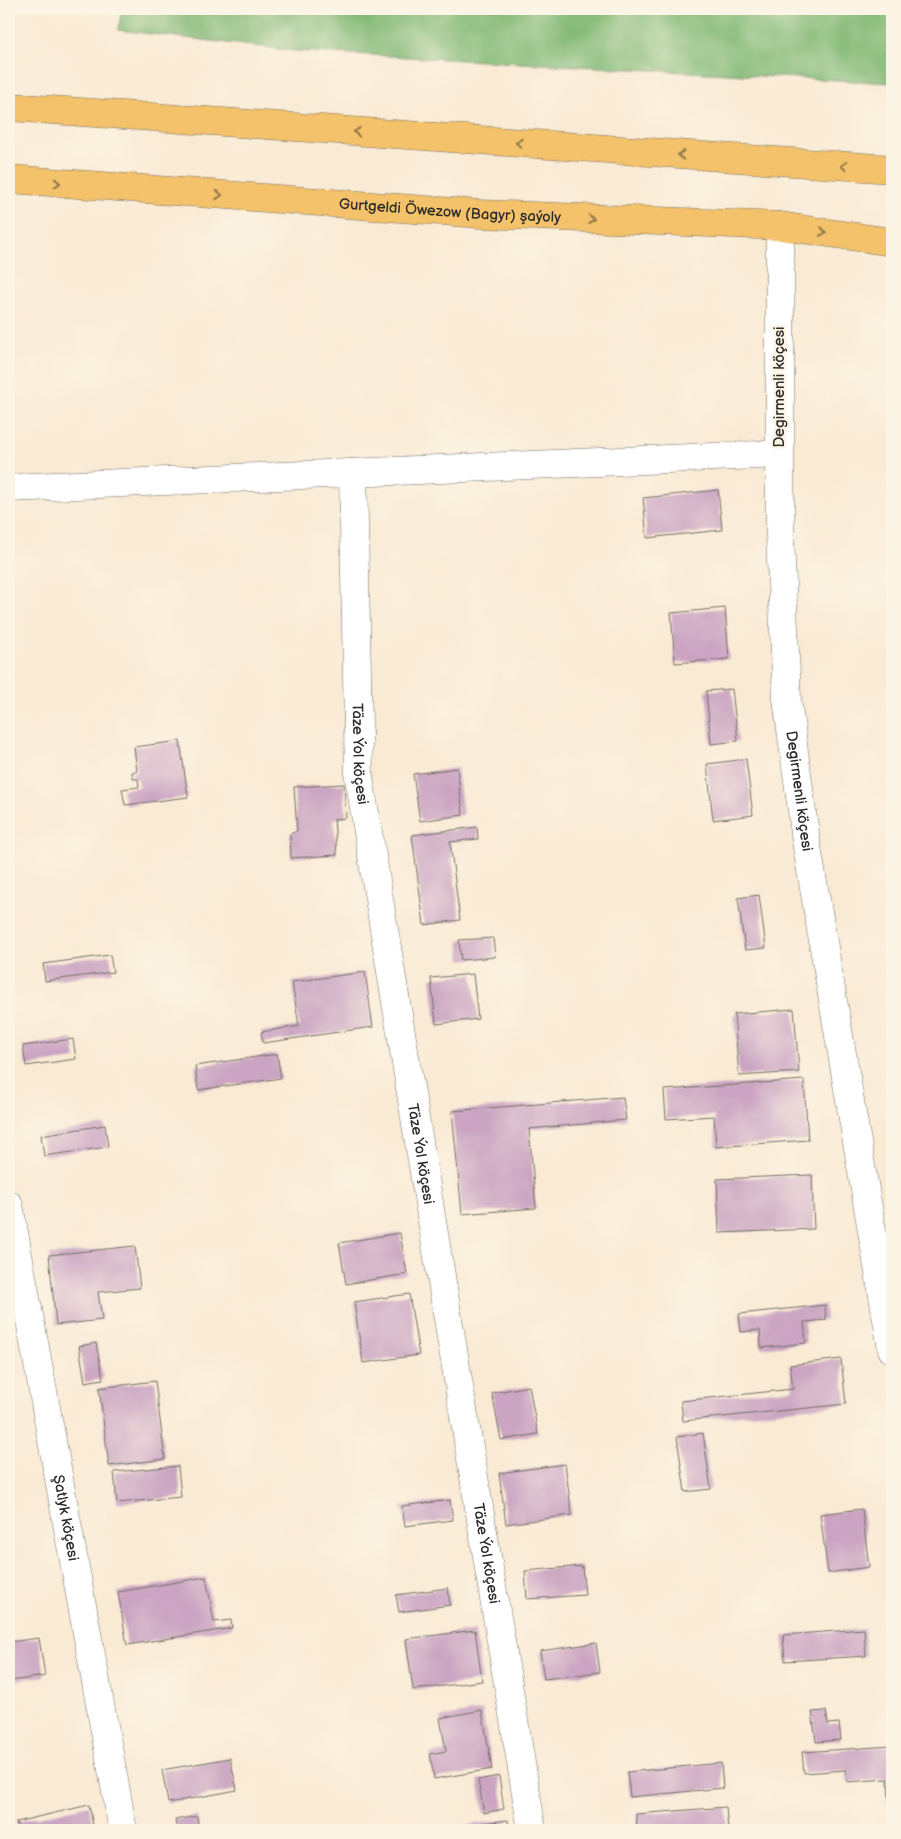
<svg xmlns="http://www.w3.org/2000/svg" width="901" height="1839" font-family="'Balsamiq Sans',sans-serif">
<rect width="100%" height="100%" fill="#fcf5e5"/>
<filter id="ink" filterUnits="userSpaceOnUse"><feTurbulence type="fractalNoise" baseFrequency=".02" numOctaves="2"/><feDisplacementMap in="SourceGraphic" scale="10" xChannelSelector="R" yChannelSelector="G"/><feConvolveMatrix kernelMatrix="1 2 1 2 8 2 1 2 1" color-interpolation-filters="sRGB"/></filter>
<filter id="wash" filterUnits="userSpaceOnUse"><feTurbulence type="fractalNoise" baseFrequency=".0096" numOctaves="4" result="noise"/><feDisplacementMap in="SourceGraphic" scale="20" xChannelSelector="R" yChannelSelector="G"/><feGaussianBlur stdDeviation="1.12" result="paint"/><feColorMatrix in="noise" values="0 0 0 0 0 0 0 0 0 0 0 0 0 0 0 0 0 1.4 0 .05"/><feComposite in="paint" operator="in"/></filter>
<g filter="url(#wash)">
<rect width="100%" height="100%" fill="#f9ead4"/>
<path fill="#84ba77" stroke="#587251" d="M122,9H892V83L296,51L118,30Z"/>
<g id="blocks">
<path fill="#caa4c2" d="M718,490L722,530L647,538L643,498Z
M725,608L729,659L675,663L671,613Z
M732,689L738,741L711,744L706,691Z
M180,741L188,797L125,805L122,789L139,787L138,779H133L132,772H137L134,747Z
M746,759L753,815L713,820L707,764Z
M457,768L463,815L420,821L413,774Z
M344,784L346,818L334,819L337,855L291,858L290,834L297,831L294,787Z
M477,827L478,839L450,842L460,920L424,925L412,835Z
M759,895L766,948L745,950L738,898Z
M493,938L495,957L461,960L459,940Z
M110,955L113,972L45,981L43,964Z
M365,972L373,1027L263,1043L261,1032L299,1026L292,982Z
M473,974L478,1019L436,1024L431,978Z
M794,1009L799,1072L739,1076L734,1014Z
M73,1039L76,1059L26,1066L23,1046Z
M277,1054L281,1078L198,1090L195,1066Z
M804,1080L808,1140L716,1147L714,1116L666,1119L664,1090Z
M623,1097L626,1120L529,1129L536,1208L462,1214L452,1111Z
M105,1125L108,1147L44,1156L41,1135Z
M812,1175L814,1229L719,1233L717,1179Z
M400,1233L407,1274L346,1284L339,1243Z
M135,1246L140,1288L98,1292L102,1320L56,1325L49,1255Z
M409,1294L419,1355L363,1363L354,1302Z
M825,1305L826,1320L804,1322L806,1343L761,1348L760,1330L741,1332L739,1314Z
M96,1343L103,1379L85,1382L79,1346Z
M841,1359L846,1404L683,1421L681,1401L793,1389L790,1365Z
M155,1381L165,1459L109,1466L99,1388Z
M529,1386L538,1434L501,1440L492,1393Z
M703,1433L711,1489L685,1492L677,1437Z
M565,1464L572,1515L506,1524L499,1473Z
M178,1466L181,1497L117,1503L114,1472Z
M450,1500L453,1520L405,1526L402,1506Z
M862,1509L869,1567L828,1573L820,1514Z
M582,1566L585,1595L527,1599L525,1571Z
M206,1577L214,1622L231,1620L232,1628L127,1645L118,1592Z
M448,1588L450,1605L399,1612L396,1595Z
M864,1629L866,1656L785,1661L783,1635Z
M475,1630L482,1681L413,1690L406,1639Z
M39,1638L45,1676L10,1681L9,1642Z
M596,1643L600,1672L544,1679L540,1651Z
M482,1710L492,1769L434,1779L430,1754L446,1751L440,1718Z
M826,1711L828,1724L839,1723L841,1740L816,1742L812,1712Z
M892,1746V1803H889L888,1779L847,1782L846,1770L804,1773L802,1752Z
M230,1758L237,1790L168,1803L162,1770Z
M721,1763L723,1788L630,1797L627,1772Z
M499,1776L504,1809L484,1813L478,1780Z
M89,1805L94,1830H18L16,1822Z
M726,1807L728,1830H637L636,1814Z
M197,1816L199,1830H177L175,1820Z
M508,1820L509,1830H450L449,1827Z"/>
</g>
</g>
<g filter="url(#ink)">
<use href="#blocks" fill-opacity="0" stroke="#736e66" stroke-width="1"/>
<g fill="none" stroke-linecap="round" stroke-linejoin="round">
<defs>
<g id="minor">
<path id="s1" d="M780,226V536L787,699L806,841L892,1349"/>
<path id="s2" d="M353,473L359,777L532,1830"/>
<path d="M9,488L779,454"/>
<path id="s3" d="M9,1205L123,1830"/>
</g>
<g id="primary">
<path d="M9,107L892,169"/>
<path id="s4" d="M9,179L481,214L780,226L892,242"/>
</g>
</defs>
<use href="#minor" stroke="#736e66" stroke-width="29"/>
<use href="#primary" stroke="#736e66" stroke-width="29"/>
<use href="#minor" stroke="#fff" stroke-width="28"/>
<use href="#primary" stroke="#f4c26a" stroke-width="28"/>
</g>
<defs><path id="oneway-chevron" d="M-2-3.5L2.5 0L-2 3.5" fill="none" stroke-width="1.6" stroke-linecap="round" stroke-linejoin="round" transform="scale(1.25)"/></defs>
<g stroke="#90764a">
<use href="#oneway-chevron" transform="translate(357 132) rotate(-176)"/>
<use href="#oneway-chevron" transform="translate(519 143) rotate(-176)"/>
<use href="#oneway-chevron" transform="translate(681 155) rotate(-176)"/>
<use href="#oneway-chevron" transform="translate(844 166) rotate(-176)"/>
<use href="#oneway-chevron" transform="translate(57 183) rotate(4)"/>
<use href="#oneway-chevron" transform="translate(219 195) rotate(4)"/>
<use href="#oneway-chevron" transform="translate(591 219) rotate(2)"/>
<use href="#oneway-chevron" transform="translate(823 232) rotate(8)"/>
</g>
</g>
<g text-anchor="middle" stroke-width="5" stroke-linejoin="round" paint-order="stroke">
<g font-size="15" fill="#2b2b2b" stroke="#fcf5e5">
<text dy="5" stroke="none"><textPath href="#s4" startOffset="442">Gurtgeldi Öwezow (Bagyr) şaýoly</textPath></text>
<text transform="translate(779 387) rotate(-90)" y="5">Degirmenli köçesi</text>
<text dy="5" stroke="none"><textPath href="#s2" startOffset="281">Täze Ýol köçesi</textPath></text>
<text dy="5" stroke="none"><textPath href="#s1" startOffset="566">Degirmenli köçesi</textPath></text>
<text dy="5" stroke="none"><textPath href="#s2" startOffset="686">Täze Ýol köçesi</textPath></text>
<text dy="5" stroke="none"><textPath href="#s3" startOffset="318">Şatlyk köçesi</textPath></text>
<text dy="5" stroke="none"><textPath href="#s2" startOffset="1091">Täze Ýol köçesi</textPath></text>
</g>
</g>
<rect width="901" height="1839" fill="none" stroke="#fcf5e5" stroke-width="30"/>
</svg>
